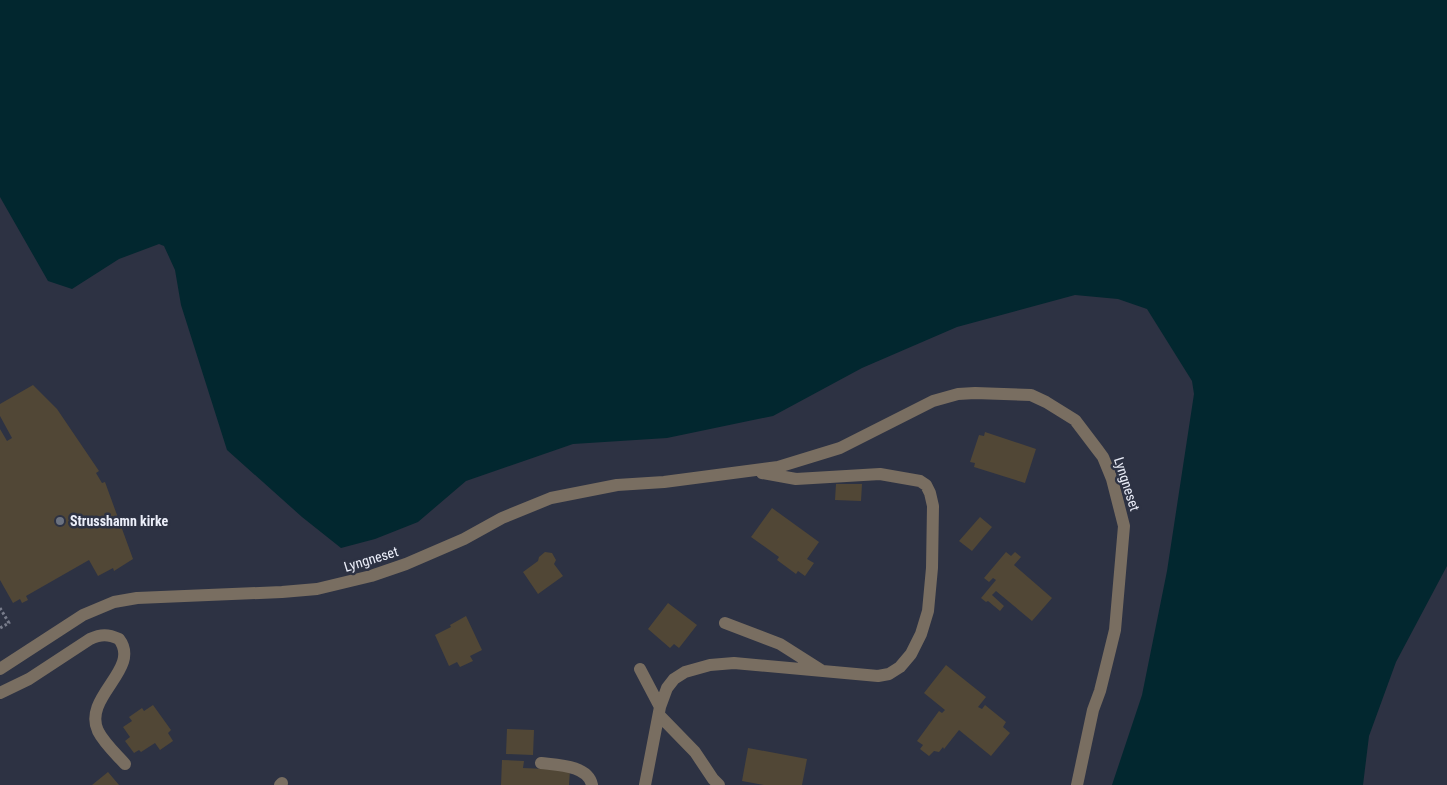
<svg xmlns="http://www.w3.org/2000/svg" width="1447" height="785" font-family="'Roboto Condensed',sans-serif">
<rect width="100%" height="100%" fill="#2d3243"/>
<path fill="#02272f" d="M0,0H1447V566L1396,662L1369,736L1363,785H1112L1142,695L1167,571L1194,394L1192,381L1147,309L1118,299L1075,295L957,327L862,368L773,416L667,438L573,444L466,481L418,522L375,539L341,548L302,517L227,450L181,305L175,270L164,246L159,244L119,259L72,289L48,281L0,197Z"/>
<path fill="#514736" d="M33,385L57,409L99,471L96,473L102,483L105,482L133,559L114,571L113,568L98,576L89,560L26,596L28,600L22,603L20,599L13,603L0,580V429L7,441L12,438L0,416V404Z
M985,432L1036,449L1025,483L974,467L975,463L970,462L979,435L984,436Z
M836,484H862L861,501L835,500Z
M772,508L819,542L807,559L814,563L805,576L798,571L796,574L777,560L779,557L751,537Z
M980,517L992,527L972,551L959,541Z
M545,552L552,553L556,560L554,564L563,576L538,594L523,572L538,561L539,557Z
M1006,552L1011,556L1015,552L1021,557L1014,565L1052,598L1032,621L996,591L992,595L1004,606L1000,611L988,601L986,602L981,598L996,580L993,578L989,582L984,578Z
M668,603L697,625L679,648L674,644L670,648L648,629Z
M466,616L482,650L470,656L473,661L460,667L457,662L449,666L435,635L451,627L450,625Z
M946,665L986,697L978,707L982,709L985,705L1006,722L1003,727L1010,733L991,756L959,730L944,749L943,747L939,752L934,751L929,756L920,749L923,745L917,741L939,711L942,713L945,710L924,693Z
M153,705L171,730L168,733L173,741L160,750L155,743L141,752L139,750L134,753L125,741L130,737L123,727L132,721L129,717L142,708L144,711Z
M507,729L534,730L533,755L506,754Z
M748,748L807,759L802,785H764L742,781Z
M502,760L524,761L523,768L570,770L569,785H501Z
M108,772L119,785H92Z"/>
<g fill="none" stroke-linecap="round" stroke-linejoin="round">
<path stroke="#787c8b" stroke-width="3" stroke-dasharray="2.5 2.5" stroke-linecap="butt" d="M0,608L9,623L0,628"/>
<path stroke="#796e61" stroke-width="12" d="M725,623L780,644L821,670
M0,669L83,615L114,602L137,598L282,592L317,589L371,576L406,564L464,539L502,518L551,498L617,485L664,482L778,467L840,448L933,401L958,394L975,393L1031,395L1046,402L1075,420L1097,449L1103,457L1112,479L1124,526L1115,630L1100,691L1093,710L1077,785
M640,669L660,707
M0,693L29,679L90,639C101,634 108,634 119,639C142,669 82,697 98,731C104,743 116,754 125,764
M659,715L695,752L713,779L719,785
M541,763C557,765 588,765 592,785
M280,785L282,783
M645,785L660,707L667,688L674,679L685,672L710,665L734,663L878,676L889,674L900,667L911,654L921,634L928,611L932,568L933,506L930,493L926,485L920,481L880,474L796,479L762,473"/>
</g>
<circle fill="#6b7280" stroke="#2d3243" stroke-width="2" cx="60" cy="521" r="5"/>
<g text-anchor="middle" stroke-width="5" stroke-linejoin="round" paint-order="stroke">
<g font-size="14" fill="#eceffa" stroke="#2d3243">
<text transform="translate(1127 484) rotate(72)" y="5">Lyngneset</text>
<text transform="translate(371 559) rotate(-17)" y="5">Lyngneset</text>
</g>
<g font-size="14" font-weight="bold" fill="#eceffa" stroke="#2d3243" text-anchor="start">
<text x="70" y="526">Strusshamn kirke</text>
</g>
</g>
</svg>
